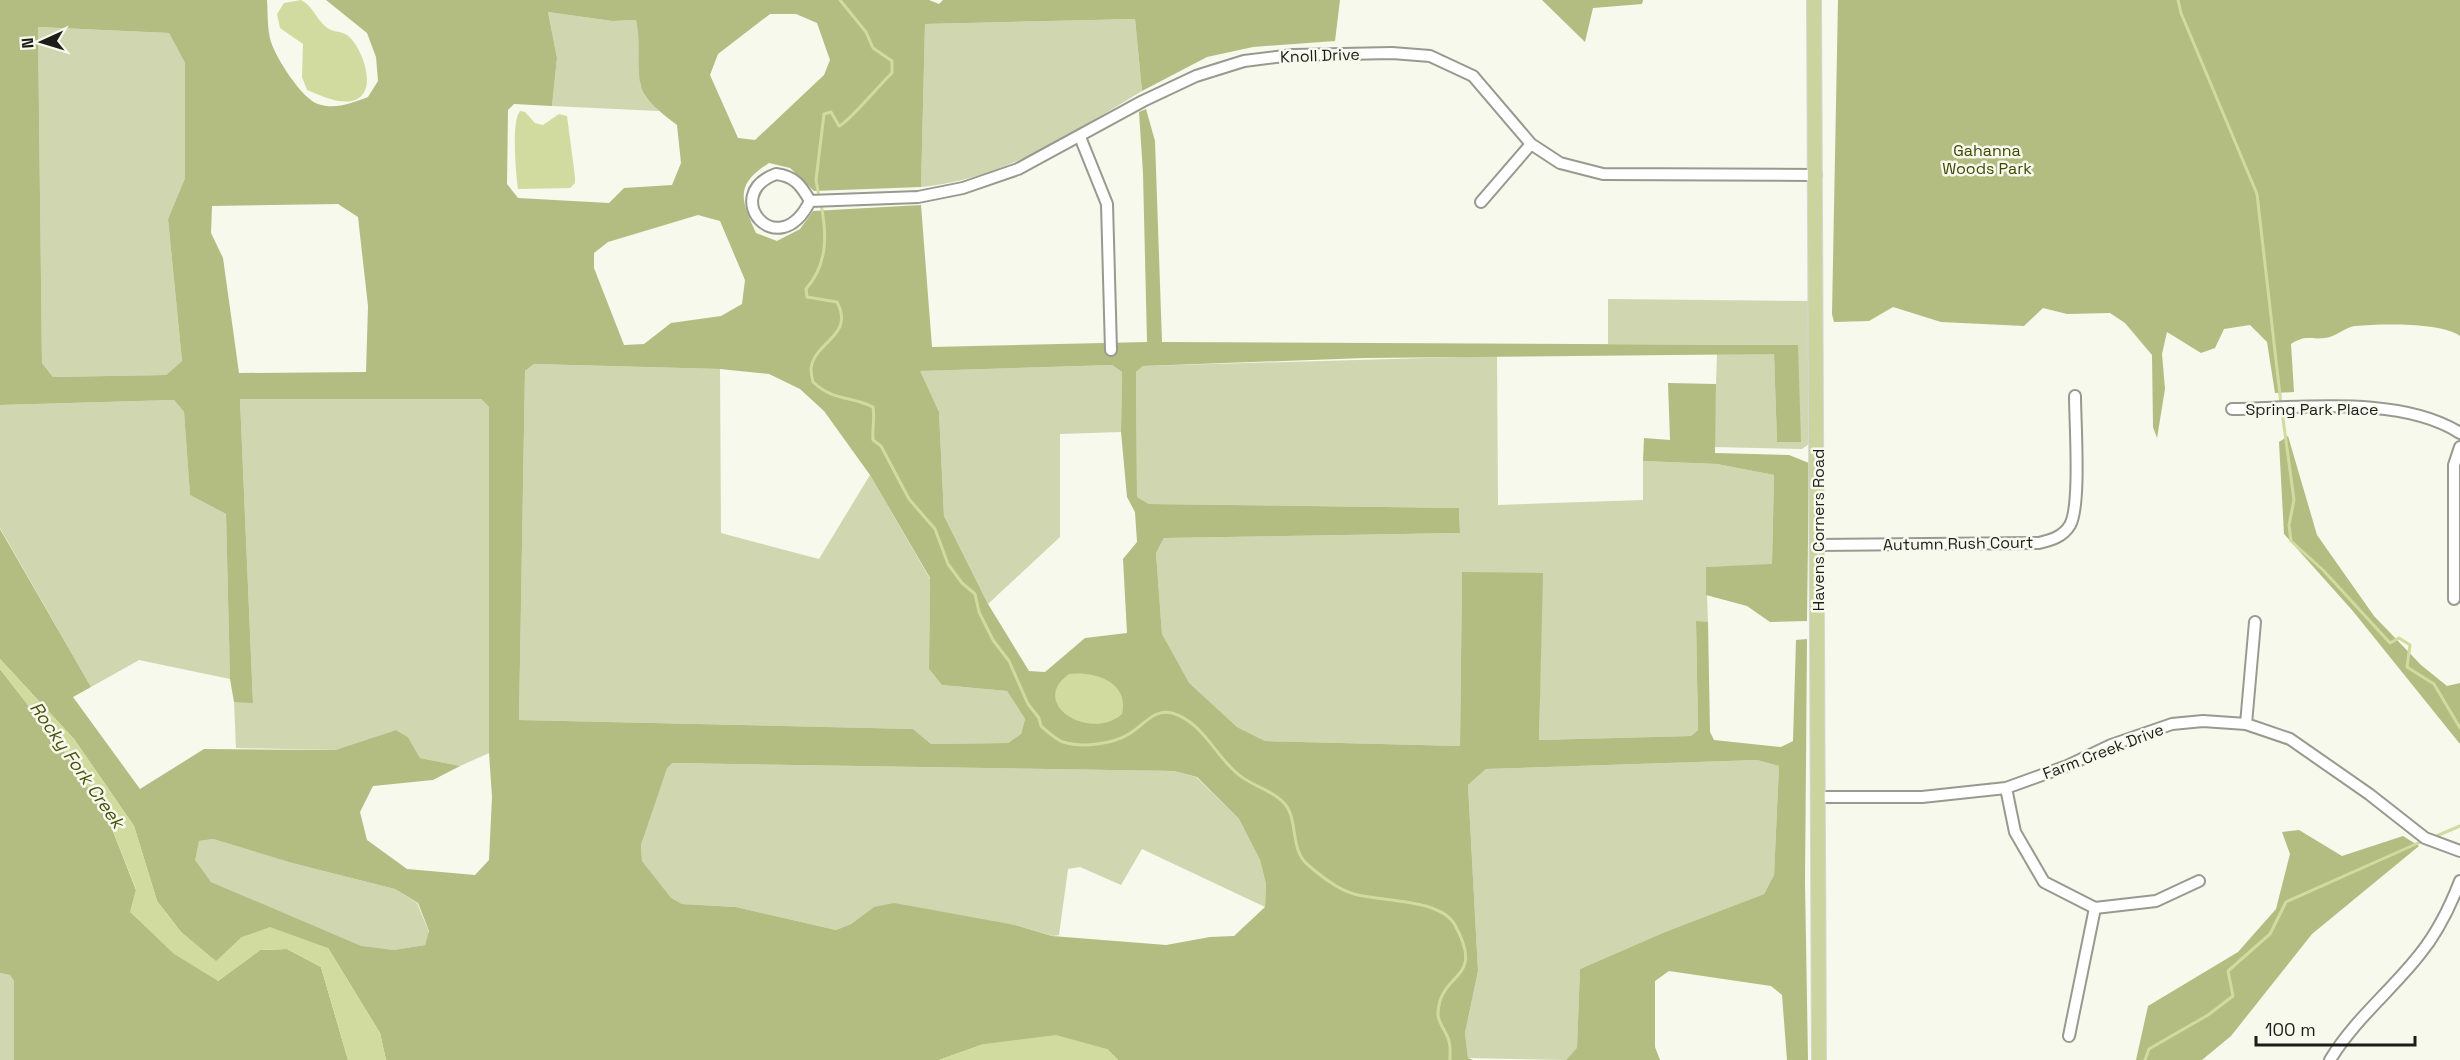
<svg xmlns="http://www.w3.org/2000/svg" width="2460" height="1060" font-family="'Space Grotesk',sans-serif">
<rect width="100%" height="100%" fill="#f6f9ec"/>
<path fill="#cfd6b0" d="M548,12L612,21L636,20L640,36V85L659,111L552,106L557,58Z
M1135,19L1142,91C1072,133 1005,179 921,187L925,24Z
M38,27L169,33L185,63V178L168,219L182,361L166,375L53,377L42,363Z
M1608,299L1811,301L1809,444L1802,449L1714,447L1717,353L1774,354L1777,442L1798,345L1608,344Z
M1497,356L1498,505L1643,500V461L1717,464L1774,475L1772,565L1706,567L1708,622H1696L1698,730L1691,736L1539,740L1542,573H1462L1460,746L1265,741L1237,727L1188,683L1162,634L1156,553L1164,538L1460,533L1459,508L1149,504L1137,497L1136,372L1143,366Z
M534,364L720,369L721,533L819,559L870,475L930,579L929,669L942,685L1007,691L1025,719L1021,734L1008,743L931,744L913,729L519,720L525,371Z
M1112,365L1122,372L1121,432L1060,434V537L988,604L944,516L939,412L919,371Z
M240,399H481L489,407V753L460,766L420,758L408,737L396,730L335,750L236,748L234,702H253Z
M174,400L184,412L190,495L226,514L230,679L139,660L91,687L0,528V405Z
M1757,760L1779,766L1774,875L1764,894L1665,932L1580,969L1577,1049L1566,1060L1468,1058L1465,1033L1478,971L1468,785L1486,769Z
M671,763L1174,771L1196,777L1239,819L1260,860L1266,884L1265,907L1142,849L1121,885L1080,867L1068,869L1059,935L1053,936L1015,925L874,907L851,924L836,930L736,907L682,904L670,898L642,861L641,845L666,768Z
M213,839L292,863L395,889L417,903L429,932L425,945L394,950L361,947L211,882L194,860L199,841Z
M0,973L10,975L14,981V1060H0Z"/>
<path fill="#b3bc81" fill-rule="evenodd" d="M0,0H267C268,13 267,29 271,42C276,58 302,99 318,104C335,110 352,103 368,97L378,81L376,57L367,33L326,0H929L939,4L943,0H1340L1335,41L1253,47L1207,57L1142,91L1135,19L925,24L921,187L814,191L790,168L769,163C734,185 741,200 756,233L777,241L800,229L813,211L921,205L932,347L1147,342L1143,173L1139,112L1146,109L1155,141L1162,342L1798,345L1801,442H1777L1774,354L1365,358L1143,366L1136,372L1137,497L1149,504L1459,508L1460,533L1164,538L1156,553L1162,634L1189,683L1237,727L1265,741L1460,746L1462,572L1543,573L1539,740L1691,736L1698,730L1696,621L1708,622L1710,732L1714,740L1781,747L1793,741L1796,640L1807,639L1805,883L1808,1060H1787L1782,995L1771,986L1669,971L1655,981V1047L1660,1060H1566L1577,1048L1580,969L1665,932L1764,894L1774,875L1779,766L1757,760L1486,769L1468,785L1478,971L1465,1033L1468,1058L1473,1060H1118L1107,1049L984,1044L939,1060H386L380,1033L328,948L242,937L216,962L181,932L157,901L134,826L74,739L0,659V529L91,687L73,697L140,789L204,749L335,750L396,730L408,737L420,758L460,766L433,780L373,786L360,812L367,840L407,869L475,875L489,860L492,797L489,753V407L481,399H240L253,703L234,702L230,679L226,514L190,495L184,412L174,400L0,405ZM548,12L612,21L636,20C641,41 637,61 640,82C642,99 664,115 677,125L681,163L672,185L624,188L609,203L518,198L507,184L508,110L514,104L552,106L557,58ZM770,14H796L817,23L830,60L824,75L755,140L738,138L710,75L718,54ZM38,27L169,33L185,63V178L168,219L182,361L166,375L53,377L42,363ZM338,204L358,217L368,306L366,372L239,373L223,258L211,233L212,206ZM698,215L720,221L745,280L742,304L721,316L671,323L644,344L624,345L594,268V253L608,242ZM534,364L720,369L769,374L800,389L824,411L870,475L930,578L929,669L942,685L1007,691L1025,719L1021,734L1008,743L931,744L913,729L519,720L525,371ZM1112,365L1122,372L1121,432L1127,497L1135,512L1137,542L1123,559L1127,633L1085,638L1045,672L1029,671L988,604L944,516L939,412L920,371ZM672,763L1174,771L1197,777L1239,819L1260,860L1266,884L1265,907L1234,936L1210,937L1166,945L1052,936L1015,925L894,903L874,907L851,924L836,930L736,907L682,904L671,898L642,861L641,845L667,768ZM213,839L292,863L395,889L418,903L429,931L425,945L394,950L361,946L211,882L195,860L199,841Z
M1542,0H1643L1642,4L1593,8L1585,42Z
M1838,0H2460V336C2440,322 2380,324 2355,326C2345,327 2336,337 2325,338C2309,340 2306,334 2291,344L2294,392L2275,393L2267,342L2250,325L2224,329L2215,348L2201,353L2167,332L2162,354L2165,389L2157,438L2153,427L2152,355L2125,323L2110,313L2067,314L2043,308L2024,326L1941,322L1893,307L1869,321L1834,322L1832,314Z
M1668,383L1716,384L1715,453L1789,455L1809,463L1807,621L1770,622L1747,606L1706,595V567L1772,564L1774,475L1717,464L1643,461L1644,438L1670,440Z
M2288,436L2317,535L2374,616L2421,665L2447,686L2460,683V744L2352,610L2284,534L2279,442Z
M0,669L63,750L107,816L136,890L218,981L260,950L287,949L321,967L348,1060H14V981L10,975L0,973Z
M2299,830L2342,856L2403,836L2419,846L2312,934L2231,1036L2202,1060H2136L2148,1006L2238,952L2276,909L2290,854L2282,832Z"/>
<path fill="#d1db9f" d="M301,0C313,6 316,19 326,27C331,32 341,31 347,35C363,47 380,95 352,101C337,104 320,95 307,90L302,77L303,44L280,28L277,14L284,3Z
M520,111L525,112L535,123L543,125L559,114L567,116L575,177V183L570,188L518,189C516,173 511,122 520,111Z
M0,659L74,739L134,826L157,901L181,932L216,961L242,937L270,927L328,948L380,1033L386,1060H348L321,967L287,949L260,950L218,981L174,954L130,912L136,889L107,816L63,750L0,669Z
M1069,674C1093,671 1130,681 1122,714C1091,742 1027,704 1069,674Z
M1056,1035L1107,1049L1118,1060H939L984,1044Z"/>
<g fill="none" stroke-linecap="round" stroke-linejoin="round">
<path stroke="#d1db9f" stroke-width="3" d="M2178,0L2181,13L2257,194L2281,404
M819,197L816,180L824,114L831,112L839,126C849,122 880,84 892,73V61L873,48L866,32L840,0
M821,204C827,234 828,264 806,289L807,297L837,302C855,336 815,341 811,368C811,372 812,378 813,382C833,401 851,396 873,407C875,419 872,428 873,440L881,446L909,499L935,529L948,564L962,583L975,594L979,612L993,640L1009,661L1028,704L1039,718L1041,726C1047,731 1055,739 1063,742C1082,748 1113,744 1129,734C1143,726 1154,708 1172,713C1203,722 1215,756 1238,774C1251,786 1271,789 1284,803C1299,819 1289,849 1308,865C1321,876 1337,889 1354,894C1381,902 1440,898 1455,925C1486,982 1440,970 1438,1013C1437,1021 1445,1030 1448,1038C1451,1044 1450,1053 1450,1060
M2282,411L2294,500L2289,525L2291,541L2323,570L2390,643L2399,638L2410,645L2407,667L2434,684L2460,728
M2434,837L2460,826
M2145,1060L2149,1049L2208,1015L2233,996L2228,971L2270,934L2286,902L2425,840"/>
<defs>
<path id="minor" d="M1080,137L1107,204L1111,350
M776,174C794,176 801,185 810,201C778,266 719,195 776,174Z
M810,201L918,197L963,188L1018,169L1143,101L1196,76L1244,61L1293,55L1392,53L1430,56L1473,76L1531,144L1560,163L1603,174L1816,175
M1481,202L1531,144
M2232,409C2302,408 2400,395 2460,433
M1818,545L2039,543C2051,540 2063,537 2070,525C2081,506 2075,421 2075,396
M2454,599V465L2460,447
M2246,724L2255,622
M2006,788L2015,832L2044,882L2095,908L2156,901L2199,881
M1819,797H1922L2006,788L2067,766L2111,745L2172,724L2203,721L2246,724L2290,739L2369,794L2425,838L2460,851
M2069,1036L2095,908
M2330,1060C2354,1020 2391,991 2420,954C2437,933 2450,907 2460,881"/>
<path id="major" d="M1814,0L1819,1060"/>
</defs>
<use href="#minor" stroke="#989a8f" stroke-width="14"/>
<use href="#major" stroke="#d6d6d6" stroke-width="16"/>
<use href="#minor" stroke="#fff" stroke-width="10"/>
<use href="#major" stroke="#cbd39e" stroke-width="14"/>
</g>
<g text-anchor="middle" stroke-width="5" stroke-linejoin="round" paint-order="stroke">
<g font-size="16" fill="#1c1d19" stroke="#f6f9ec">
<text transform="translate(1320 55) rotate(-2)" y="6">Knoll Drive</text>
<text x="2312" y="415">Spring Park Place</text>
<text transform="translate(1818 530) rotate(-90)" y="6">Havens Corners Road</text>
<text transform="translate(1958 543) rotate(-1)" y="6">Autumn Rush Court</text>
<text transform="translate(2103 751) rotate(-21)" y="6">Farm Creek Drive</text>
</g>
<g font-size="16" fill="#414800" stroke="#f6f9ec">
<text x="1987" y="156">Gahanna<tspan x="1987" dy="18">Woods Park</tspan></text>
</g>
<g font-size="18" font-style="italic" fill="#49500b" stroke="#f6f9ec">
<text transform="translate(77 765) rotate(55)" y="6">Rocky Fork Creek</text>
</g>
</g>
<g transform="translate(42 42) rotate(266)" stroke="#f6f9ec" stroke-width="4.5" paint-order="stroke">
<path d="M0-4.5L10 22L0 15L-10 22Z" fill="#1c1d19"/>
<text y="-9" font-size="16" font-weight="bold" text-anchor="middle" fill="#1c1d19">N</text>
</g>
<path d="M2256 1036v9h159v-9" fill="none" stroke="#1c1d19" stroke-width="3"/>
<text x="2265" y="1036" font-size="18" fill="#1c1d19" stroke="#f6f9ec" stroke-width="4.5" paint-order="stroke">100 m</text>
</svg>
